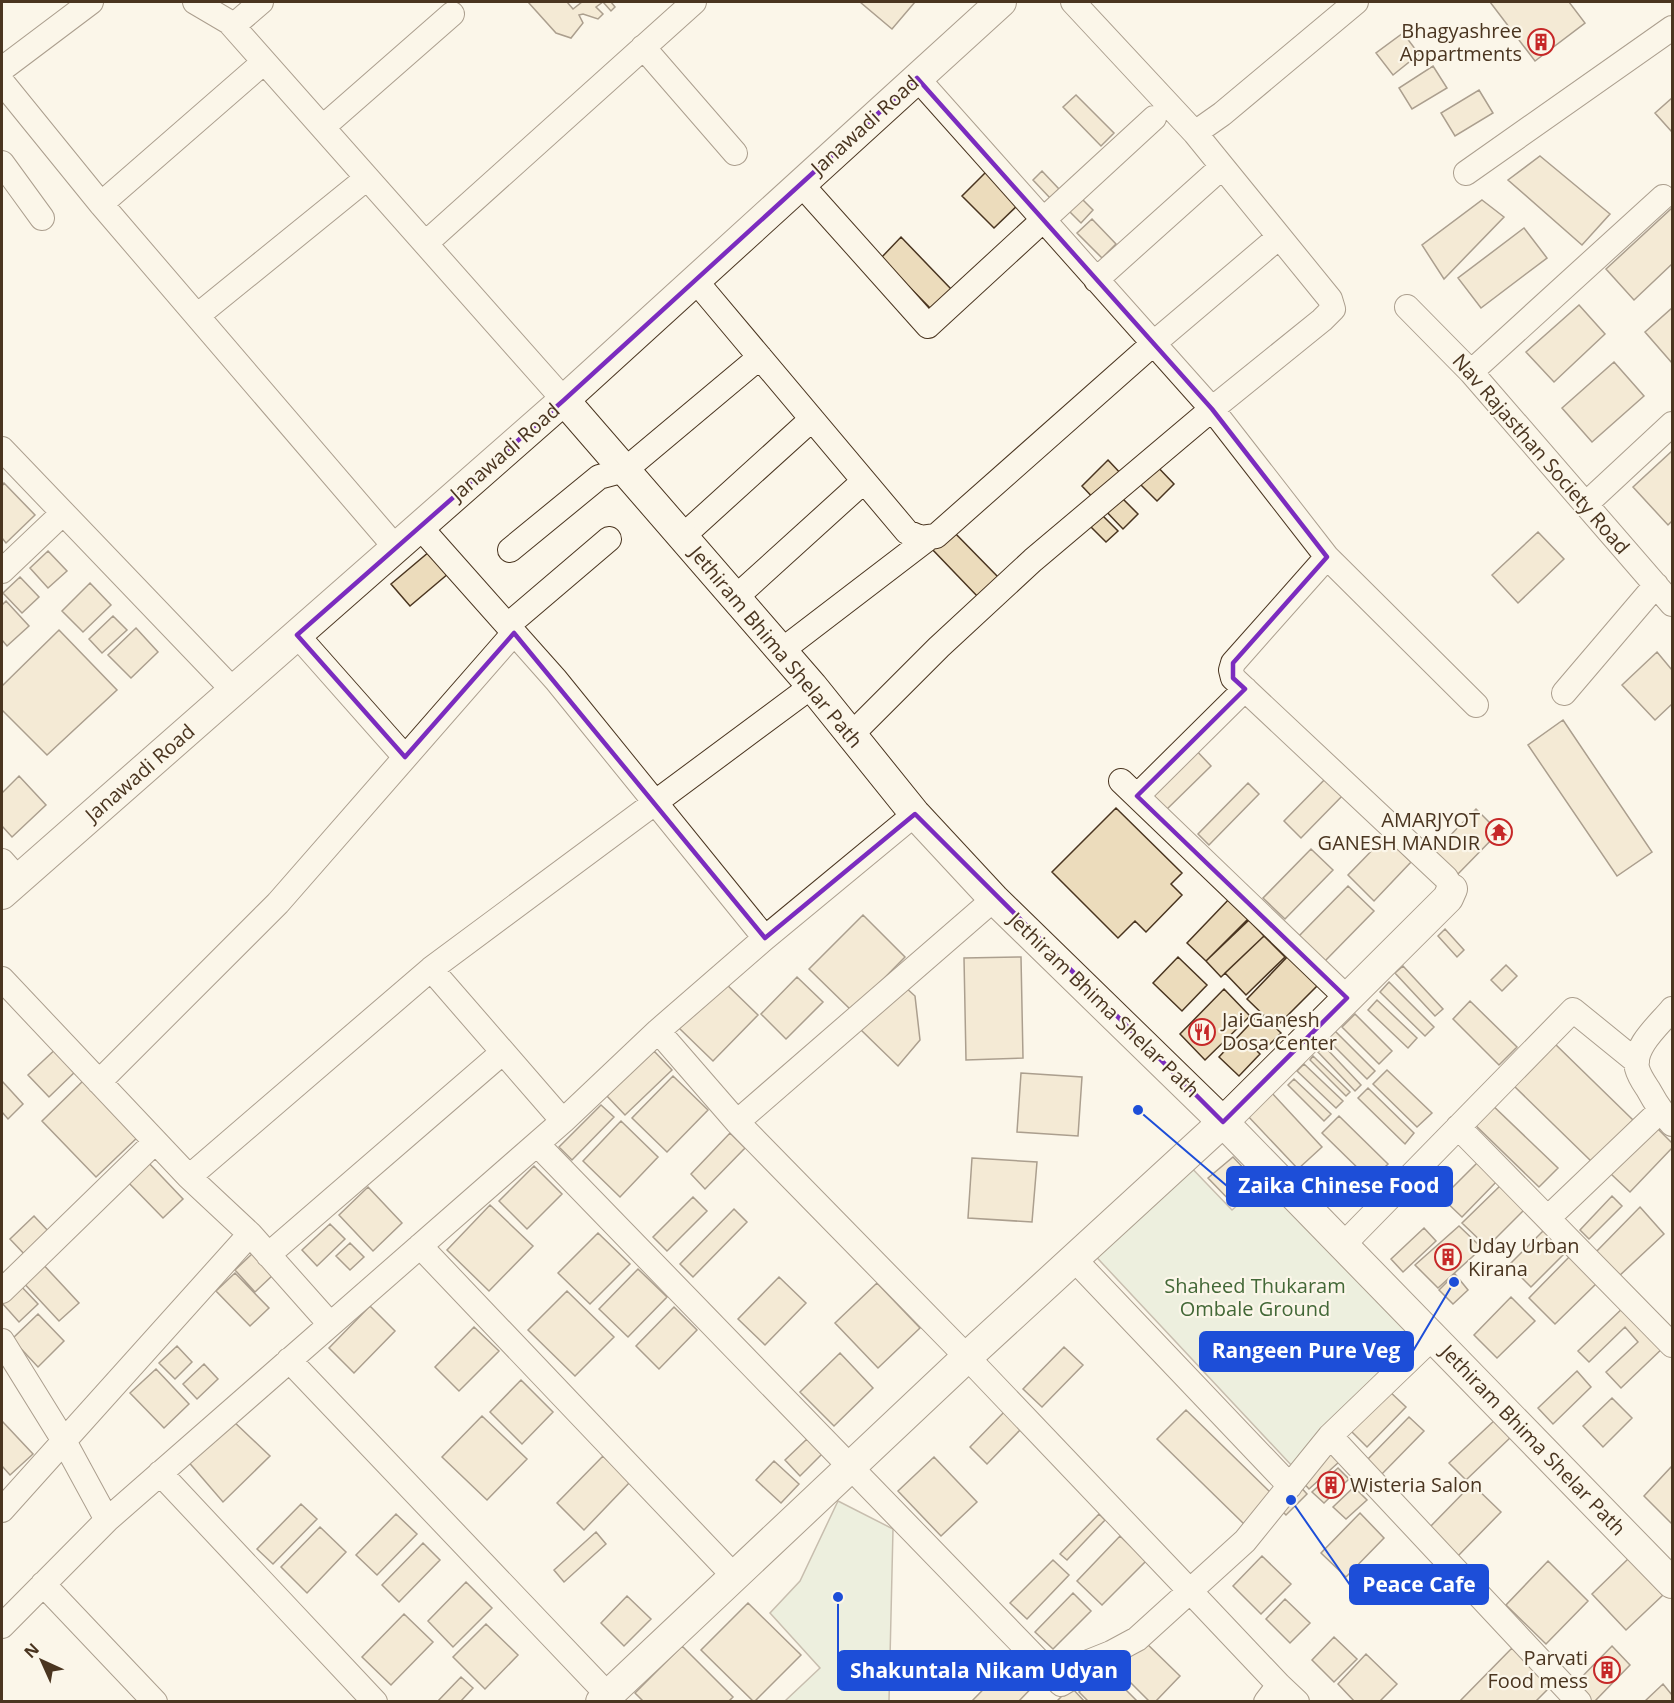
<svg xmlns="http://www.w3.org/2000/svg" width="1674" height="1703" font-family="'Open Sans',sans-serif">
<rect width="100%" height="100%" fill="#fbf6e9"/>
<path fill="#dce7d0" stroke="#887966" stroke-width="1.5" d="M1184,1160L1232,1210L1267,1179L1420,1344L1293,1467L1087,1247Z
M838,1501L893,1529L889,1701H785L820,1668L770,1613L800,1581Z"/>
<path fill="#ecdcbc" stroke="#4a3520" stroke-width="1.5" d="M528,2H567L573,9L582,2H611L615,7L611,11L603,2L596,7L603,14L598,19L583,14L579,15L583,23L571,38L556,33Z
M860,2H915L892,29Z
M1490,2H1569L1585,23L1535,61Z
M1403,33L1419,54L1393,75L1376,53Z
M1433,66L1447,88L1412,109L1399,88Z
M1479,90L1493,113L1455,136L1441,113Z
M1076,95L1114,133L1101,146L1063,107Z
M1672,98V132L1655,113Z
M1540,156L1610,214L1582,245L1508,180Z
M989,169L1021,202L994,228L962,196Z
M1042,171L1059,189L1050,198L1033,180Z
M1078,195L1093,210L1081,223L1065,207Z
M1482,200L1504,217L1444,279L1422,245Z
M1672,208V264L1634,300L1606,269Z
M1092,219L1116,244L1102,258L1077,233Z
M1524,228L1547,258L1481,308L1458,278Z
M901,237L951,289L931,309L881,258Z
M1579,305L1605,334L1554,382L1526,352Z
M1672,308V363L1645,332Z
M1614,362L1644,396L1592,442L1562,408Z
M1672,451V521L1668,525L1633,487Z
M1108,460L1123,476L1097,502L1082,486Z
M1152,461L1174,484L1157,501L1134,478Z
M4,483L35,515L6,543L2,538V486Z
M1117,493L1138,514L1123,529L1102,507Z
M1101,514L1118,531L1106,542L1089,525Z
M951,529L998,577L978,597L931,548Z
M1538,532L1564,559L1518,603L1492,575Z
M436,546L455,568L410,606L391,584Z
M48,551L67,571L48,588L30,568Z
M20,577L39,597L22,613L3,593Z
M90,583L111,605L83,632L62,611Z
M6,601L29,626L7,646L2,640V605Z
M113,616L127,630L102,653L89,639Z
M136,628L158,652L131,678L108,655Z
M59,630L117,690L47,755L2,710V686Z
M1657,652L1672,670V704L1655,720L1622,685Z
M1563,720L1652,852L1617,876L1528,745Z
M1193,747L1211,766L1164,812L1146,794Z
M1329,775L1346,792L1301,838L1284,821Z
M19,776L46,805L12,837L2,826V793Z
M1248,783L1259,794L1209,845L1198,834Z
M1116,808L1182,873L1171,884L1182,895L1146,932L1135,921L1118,938L1052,872Z
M1476,809L1499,832L1457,875L1434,852Z
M1385,837L1411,862L1374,901L1348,875Z
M1311,849L1333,870L1285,919L1263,898Z
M1348,886L1374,911L1325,961L1299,936Z
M1231,897L1251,916L1206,961L1187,943Z
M863,915L905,957L852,1011L809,969Z
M1249,920L1264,936L1221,977L1206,961Z
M1445,929L1464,950L1457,957L1438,936Z
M1264,936L1285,957L1246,995L1225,973Z
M1290,954L1320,983L1276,1027L1247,999Z
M1021,957L1023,1058L966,1060L964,958Z
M1178,957L1207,985L1182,1011L1153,983Z
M1506,965L1517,976L1502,991L1491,980Z
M1403,966L1443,1009L1435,1016L1395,973Z
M797,977L823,1002L786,1039L761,1014Z
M724,982L758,1015L713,1061L679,1028Z
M1389,982L1434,1027L1425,1036L1380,992Z
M904,986L915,996L920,1040L898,1066L860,1029Z
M1224,989L1250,1016L1205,1060L1180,1034Z
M1377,1000L1417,1038L1408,1048L1368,1010Z
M1470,1001L1517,1047L1499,1065L1453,1019Z
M1260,1013L1281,1033L1265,1049L1261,1045L1256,1050L1260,1054L1239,1076L1219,1057Z
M1355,1014L1392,1051L1379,1064L1342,1027Z
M1335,1031L1375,1071L1367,1079L1327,1039Z
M1554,1043L1633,1120L1592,1162L1513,1085Z
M60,1045L80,1067L49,1097L28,1075Z
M1324,1046L1361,1085L1355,1091L1318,1052Z
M654,1051L672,1070L625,1115L606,1095Z
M1313,1056L1350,1092L1346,1096L1310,1060Z
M1304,1064L1343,1101L1336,1108L1297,1071Z
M1387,1070L1432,1113L1417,1127L1373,1084Z
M1021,1073L1082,1077L1078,1136L1017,1132Z
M673,1076L708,1110L667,1152L632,1118Z
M86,1078L140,1135L96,1177L42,1121Z
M1294,1079L1331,1114L1324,1121L1288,1085Z
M2,1081L23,1104L8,1119L2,1112Z
M1368,1088L1414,1133L1405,1144L1358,1098Z
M1270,1091L1322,1147L1298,1169L1246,1114Z
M1488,1101L1558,1168L1539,1187L1470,1120Z
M601,1105L614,1117L572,1160L559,1147Z
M1339,1116L1388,1164L1371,1181L1322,1133Z
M621,1121L658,1157L620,1197L583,1161Z
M1656,1127L1672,1143V1148L1630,1192L1611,1174Z
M730,1133L745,1148L705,1189L691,1174Z
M1233,1157L1252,1177L1234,1192L1240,1199L1234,1205L1208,1178Z
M972,1158L1037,1162L1032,1222L968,1218Z
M145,1159L183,1199L163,1218L125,1179Z
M1481,1159L1500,1178L1462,1217L1442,1198Z
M534,1166L562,1194L527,1229L499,1201Z
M1501,1185L1526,1208L1487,1247L1462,1223Z
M368,1187L402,1223L373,1251L339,1215Z
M1612,1196L1622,1206L1589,1239L1580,1230Z
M693,1197L707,1211L667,1251L653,1237Z
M490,1205L533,1246L489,1291L447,1250Z
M1640,1207L1664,1234L1618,1277L1594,1254Z
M734,1209L747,1222L693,1277L680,1264Z
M34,1216L51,1234L27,1257L10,1239Z
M330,1224L345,1239L317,1266L302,1250Z
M1459,1226L1482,1248L1438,1288L1415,1265Z
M1424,1228L1436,1241L1403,1272L1391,1259Z
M1544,1230L1566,1252L1531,1287L1509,1265Z
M598,1233L630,1264L590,1304L558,1273Z
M350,1243L364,1257L350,1270L336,1256Z
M253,1253L274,1274L255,1292L235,1270Z
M1572,1254L1599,1281L1555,1324L1529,1298Z
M39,1260L79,1303L59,1321L20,1279Z
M638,1269L667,1297L628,1337L599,1309Z
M235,1273L269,1308L250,1326L216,1291Z
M1455,1274L1468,1290L1453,1304L1439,1290Z
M779,1277L806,1303L765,1345L738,1319Z
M18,1283L38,1304L19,1322L2,1303V1298Z
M877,1283L920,1328L878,1368L835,1323Z
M567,1291L614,1337L575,1376L528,1330Z
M1511,1297L1535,1321L1497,1358L1474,1335Z
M1627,1304L1666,1345L1621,1388L1606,1372L1638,1342L1625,1327L1589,1362L1578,1351Z
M370,1306L395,1331L354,1373L329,1348Z
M674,1307L697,1330L659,1369L636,1346Z
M38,1314L64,1341L38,1367L12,1339Z
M474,1327L499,1351L459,1391L435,1367Z
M177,1346L192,1362L175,1379L159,1363Z
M1064,1347L1083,1365L1042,1407L1023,1389Z
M840,1353L873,1388L834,1426L800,1392Z
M204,1364L218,1379L197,1399L183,1384Z
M156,1369L189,1404L164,1428L130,1393Z
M1577,1371L1591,1387L1553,1424L1538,1408Z
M521,1380L553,1412L522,1444L490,1412Z
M1387,1389L1406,1407L1367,1447L1348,1428Z
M1612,1398L1632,1418L1603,1447L1583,1426Z
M1006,1410L1023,1427L987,1464L970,1447Z
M1186,1410L1273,1495L1244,1524L1157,1439Z
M482,1416L527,1459L487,1500L442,1457Z
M1409,1417L1424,1431L1381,1475L1367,1460Z
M231,1419L270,1456L223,1502L186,1459Z
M1496,1419L1512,1436L1466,1480L1449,1463Z
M2,1421L33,1454L10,1475L2,1466Z
M807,1439L822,1454L800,1476L785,1460Z
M1328,1449L1339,1462L1309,1489L1300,1479Z
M603,1456L630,1482L584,1530L557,1503Z
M934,1457L977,1502L941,1536L898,1491Z
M774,1461L799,1484L781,1503L756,1480Z
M1672,1466V1524L1644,1496Z
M1338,1468L1349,1479L1324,1503L1312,1492Z
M1297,1483L1307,1494L1286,1515L1276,1505Z
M1472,1484L1501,1512L1457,1557L1428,1529Z
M1354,1487L1367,1500L1346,1519L1333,1507Z
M301,1504L317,1519L273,1564L257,1549Z
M1360,1513L1384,1538L1346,1577L1321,1553Z
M396,1514L417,1534L377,1575L356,1555Z
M1099,1514L1105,1520L1067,1560L1060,1554Z
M320,1527L346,1552L307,1593L281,1567Z
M596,1532L606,1544L564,1582L554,1570Z
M1120,1536L1146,1561L1102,1605L1077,1581Z
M423,1543L440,1560L399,1602L382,1585Z
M1262,1556L1291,1584L1261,1614L1233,1586Z
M1629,1558L1663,1595L1626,1630L1592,1594Z
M1053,1560L1069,1575L1027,1619L1010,1603Z
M1548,1561L1588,1601L1546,1644L1506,1605Z
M466,1582L492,1608L453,1647L428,1621Z
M1073,1593L1091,1611L1053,1649L1035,1632Z
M627,1596L651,1619L624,1646L601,1623Z
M1285,1599L1310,1623L1290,1643L1266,1619Z
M748,1603L801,1655L754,1702L701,1650Z
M404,1614L433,1642L391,1685L362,1657Z
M486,1624L518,1655L485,1689L453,1657Z
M1334,1637L1357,1659L1334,1682L1312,1660Z
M1143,1640L1180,1676L1155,1702H1150L1116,1668Z
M682,1646L733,1697L728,1702H644L635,1693Z
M1612,1646L1630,1665L1594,1702H1583L1571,1688Z
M1512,1648L1550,1687L1535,1702H1459Z
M1022,1650L1045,1674L1018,1702H971Z
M1366,1654L1397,1684L1379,1702H1355L1338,1684Z
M1103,1667L1138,1702H1089L1079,1692Z
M461,1677L473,1688L460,1702H437Z
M1663,1684L1672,1695V1702H1644Z
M1071,1687L1085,1702H1056Z"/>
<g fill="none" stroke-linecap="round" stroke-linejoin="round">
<defs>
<path id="minor" d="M195,2L229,22L564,400
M233,26L261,2
M643,47L735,153
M2,69L91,2
M917,78L1212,409L1327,557L1476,705
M2,82L101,204L396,548
M323,127L452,14
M1195,133L1222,114L1356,2
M2,163L42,218
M1466,173L1672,28
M801,184L928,326L1154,118
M101,204L264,62
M426,243L694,2
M695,280L907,532L921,538L936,536L1154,343L1279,237
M1096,280L1222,167
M1407,307L1471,372L1672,604
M197,316L367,178
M1471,372L1663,197
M2,449L233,690
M1586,504L1672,424
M420,527L556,680L765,938
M683,536L812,419
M510,550L599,477L625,470L760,357
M1327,557L1233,663L1231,670L1233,678L1446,878L1452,889
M2,571L63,513
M735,598L864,481
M508,625L609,539
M297,635L405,757
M781,651L930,537
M1564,693L1656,585
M851,735L939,647L1033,560L1212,409L1322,320L1333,309L1330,299L1195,133L1073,2
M1121,781L1347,998
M1137,796L1245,689
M2,861L18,879
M431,969L563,1121
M2,979L189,1177L250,1234L330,1324
M1672,1009C1660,1024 1633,1046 1637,1068C1639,1076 1644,1083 1648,1089C1655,1102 1662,1113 1672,1124
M658,1031L737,1122L967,1357L1190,1591L1279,1685L1297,1702
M99,1082L278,903L514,633
M737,1122L994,899
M1458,1127L1672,1345
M537,1144L1061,1684L1071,1678L1086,1663L1111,1653L1137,1639L1245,1541L1330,1436L1433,1337
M189,1177L431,969L812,686
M1548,1218L1660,1111
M1343,1245L1573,1010L1637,1062
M420,1246L735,1577
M268,1255L503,1052
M1074,1259L1290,1486
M2,1291L155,1142
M2,1341L64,1441L107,1520
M289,1360L608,1695
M1330,1436L1579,1702
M160,1473L375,1702
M2,1510L250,1234
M43,1584L155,1702
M2,1626L107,1520L563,1121L658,1031L765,938L915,814
M1266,1702L1279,1685"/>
<path id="tertiary" d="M564,400L812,686L915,814L994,899L1223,1122L1672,1583
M2,894L564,400L1001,2
M601,1702L967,1357L1223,1122L1448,898L1452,889"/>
</defs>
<use href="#minor" stroke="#4a3520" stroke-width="26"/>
<use href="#tertiary" stroke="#4a3520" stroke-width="32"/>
<use href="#minor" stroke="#fbf6e9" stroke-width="24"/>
<use href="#tertiary" stroke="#fbf6e9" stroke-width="30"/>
</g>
<path d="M0 0H1674V1703H0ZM917,78L1212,409L1327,557L1233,663V678L1245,689L1137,796L1347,998L1223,1122L915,814L765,938L514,633L405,757L297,635L564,400Z" fill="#fbf6e9" fill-opacity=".55" fill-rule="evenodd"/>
<path fill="none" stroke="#7b2cbf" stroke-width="4.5" stroke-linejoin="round" d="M917,78L1212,409L1327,557L1233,663V678L1245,689L1137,796L1347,998L1223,1122L915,814L765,938L514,633L405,757L297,635L564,400Z"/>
<defs>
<symbol id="building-ring" viewBox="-11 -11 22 22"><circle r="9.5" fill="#fbf6e9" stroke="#c62828" stroke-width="1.5"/><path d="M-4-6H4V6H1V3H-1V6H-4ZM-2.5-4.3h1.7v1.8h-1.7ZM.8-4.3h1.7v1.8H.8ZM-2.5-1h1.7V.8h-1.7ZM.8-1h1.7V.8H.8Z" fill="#c62828"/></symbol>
<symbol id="temple-ring" viewBox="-11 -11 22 22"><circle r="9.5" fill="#fbf6e9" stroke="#c62828" stroke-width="1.5"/><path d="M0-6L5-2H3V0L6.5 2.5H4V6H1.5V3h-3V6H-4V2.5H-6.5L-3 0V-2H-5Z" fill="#c62828"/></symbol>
<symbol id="restaurant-ring" viewBox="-11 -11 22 22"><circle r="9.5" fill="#fbf6e9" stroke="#c62828" stroke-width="1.5"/><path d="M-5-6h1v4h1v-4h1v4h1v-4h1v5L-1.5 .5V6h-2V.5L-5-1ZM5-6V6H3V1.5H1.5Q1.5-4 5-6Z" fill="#c62828"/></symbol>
</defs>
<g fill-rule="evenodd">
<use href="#building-ring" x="1526" y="27" width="30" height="30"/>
<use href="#temple-ring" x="1484" y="817" width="30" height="30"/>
<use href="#restaurant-ring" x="1187" y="1017" width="30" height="30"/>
<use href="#building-ring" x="1433" y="1242" width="30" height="30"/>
<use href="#building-ring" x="1316" y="1470" width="30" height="30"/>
<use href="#building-ring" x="1592" y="1655" width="30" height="30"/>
</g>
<g text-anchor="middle" stroke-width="4.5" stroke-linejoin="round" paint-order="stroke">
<g font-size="20" fill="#4a3520" stroke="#fbf6e9" text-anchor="end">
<text x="1522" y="38">Bhagyashree<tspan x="1522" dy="23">Appartments</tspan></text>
<text x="1480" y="827">AMARJYOT<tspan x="1480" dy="23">GANESH MANDIR</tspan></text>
<text x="1222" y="1027" text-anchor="start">Jai Ganesh<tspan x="1222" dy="23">Dosa Center</tspan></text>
<text x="1468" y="1253" text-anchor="start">Uday Urban<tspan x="1468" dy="23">Kirana</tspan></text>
<text x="1350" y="1492" text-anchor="start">Wisteria Salon</text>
<text x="1588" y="1665">Parvati<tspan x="1588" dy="23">Food mess</tspan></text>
</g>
<g font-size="20" fill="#4a3520" stroke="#fbf6e9">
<text transform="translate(865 125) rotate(-42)" y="7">Janawadi Road</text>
<text transform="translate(505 452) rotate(-41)" y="7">Janawadi Road</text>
<text transform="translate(1541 454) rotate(49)" y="7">Nav Rajasthan Society Road</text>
<text transform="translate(776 647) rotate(50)" y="7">Jethiram Bhima Shelar Path</text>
<text transform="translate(140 773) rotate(-41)" y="7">Janawadi Road</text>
<text transform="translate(1104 1005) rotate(44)" y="7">Jethiram Bhima Shelar Path</text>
<text transform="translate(1533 1440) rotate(46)" y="7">Jethiram Bhima Shelar Path</text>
</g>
<g font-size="20" fill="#436837" stroke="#fbf6e9">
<text x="1255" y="1293">Shaheed Thukaram<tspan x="1255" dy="23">Ombale Ground</tspan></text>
</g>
</g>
<path fill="none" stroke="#1d4ed8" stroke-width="2" d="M1138 1110L1227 1186M1454 1282L1413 1351M1291 1500L1350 1585M838 1597L838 1671"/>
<g fill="#1d4ed8" stroke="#fbf6e9" stroke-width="2">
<circle cx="1138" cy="1110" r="6"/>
<circle cx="1454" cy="1282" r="6"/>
<circle cx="1291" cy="1500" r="6"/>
<circle cx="838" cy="1597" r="6"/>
</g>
<g fill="#1d4ed8" stroke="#1d4ed8" stroke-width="2">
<rect x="1227" y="1167" width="225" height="39" rx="6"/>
<rect x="1200" y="1332" width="213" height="39" rx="6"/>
<rect x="1350" y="1565" width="138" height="39" rx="6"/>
<rect x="838" y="1651" width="292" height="39" rx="6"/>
</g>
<g font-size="21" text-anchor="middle" font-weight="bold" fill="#fff">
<text x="1339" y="1193">Zaika Chinese Food</text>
<text x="1306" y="1358">Rangeen Pure Veg</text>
<text x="1419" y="1592">Peace Cafe</text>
<text x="984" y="1678">Shakuntala Nikam Udyan</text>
</g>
<rect width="1674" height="1703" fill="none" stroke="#4a3520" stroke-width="6"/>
<g transform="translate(42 1661) rotate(315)" stroke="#fbf6e9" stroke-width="4.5" paint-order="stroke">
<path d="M0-4.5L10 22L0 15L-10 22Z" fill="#4a3520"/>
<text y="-9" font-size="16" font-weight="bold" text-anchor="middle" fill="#4a3520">N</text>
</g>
</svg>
